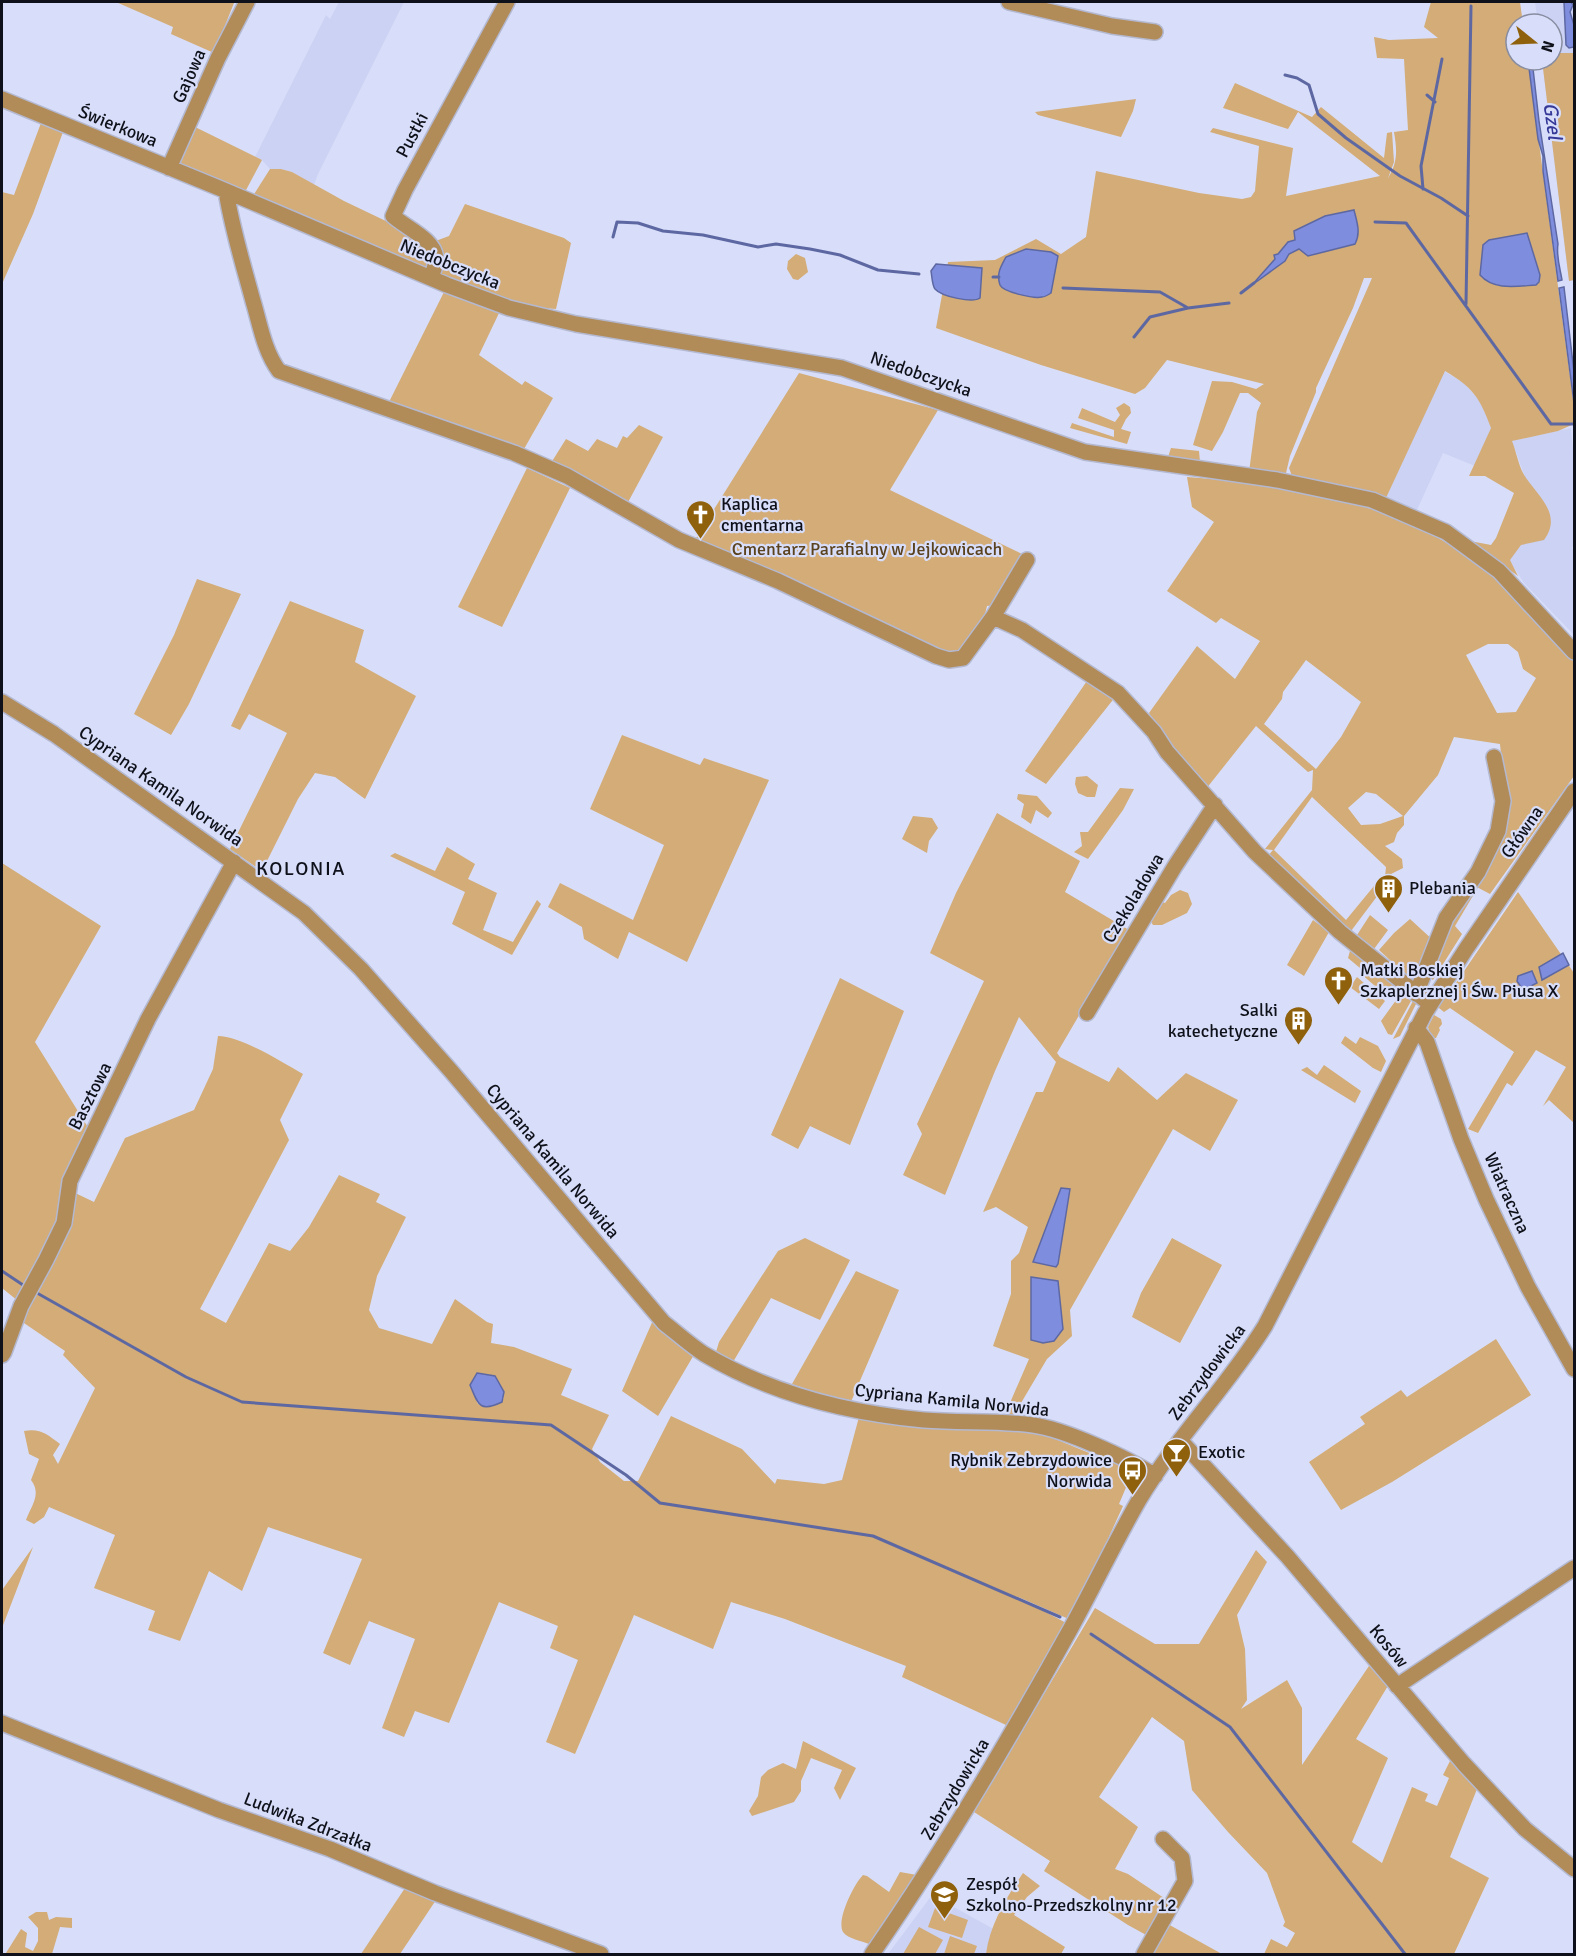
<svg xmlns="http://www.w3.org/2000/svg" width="1576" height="1956" font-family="Signika,sans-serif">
<rect width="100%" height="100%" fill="#d8def9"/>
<path fill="#cbd2f4" d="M339,2H404L318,174L314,185L292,172L281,169H270L262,160L255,157L326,15L330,19Z
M1535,2H1574V280L1569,281L1542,60H1552V24H1538Z
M1444,371L1464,383L1481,402L1491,428L1475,466L1443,453L1416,512L1386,498Z
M1571,428L1574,464V545L1572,548L1574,552V635L1524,583L1509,560L1533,528L1546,536L1512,441Z
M932,1895L999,1932L989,1954H888Z"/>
<path fill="#d3ac77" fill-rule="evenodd" d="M116,2H230L234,3L214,53L171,34L173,27Z
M1431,2H1520L1523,24H1516V60H1528L1574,407V424L1558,431L1512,441C1516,451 1518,463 1523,473C1535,494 1564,513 1544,540L1521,545L1510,560L1518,576L1470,541L1491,545L1496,538L1514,493L1485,476H1469L1491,428C1479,396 1473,388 1445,371L1386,498L1292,476L1289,468L1372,278H1364L1353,308L1316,388V392L1290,456L1286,473L1283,475L1249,472L1257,412L1261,403L1248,393H1240L1223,432L1212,451L1193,445L1212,381L1232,382L1256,389L1264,384L1167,360L1145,388L1135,394L1041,365L936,328L948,262L995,260L1036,239L1061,254L1086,237L1096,171L1199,193L1242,199L1251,197L1255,191L1259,146L1210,132L1213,128L1293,148L1286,196L1380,176L1298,112L1288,129L1223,108L1235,83L1312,117L1321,107L1384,158L1387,133L1392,132L1394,162L1388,178C1398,162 1397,150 1394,132L1408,130L1404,59L1377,58L1374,37L1389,40L1438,38L1424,27ZM1295,244H1355L1308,256Z
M1552,53H1574V280L1569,281L1542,60H1552Z
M1136,99L1133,111L1121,137L1038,115L1035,112Z
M41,123L63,132L33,214L2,284V192L14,195Z
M191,125L262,160L245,192L177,164Z
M270,169H281L292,172L344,201L390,223L421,244L429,256L427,270L251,199Z
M465,204L564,238L571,243L556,309L529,307L437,276L433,242L449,236Z
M796,254L805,258L808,272L798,280L793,279L787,269L788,261Z
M443,290L500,311L479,355L522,385L525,381L553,398L524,449L386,408L444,292Z
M799,373L938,410L890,490L1024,555L994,605L987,606L984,618L970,640L956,655H943L693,543Z
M1124,403L1130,407L1131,413L1126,419L1121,429L1131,432L1127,444L1070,428L1072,423L1114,437V430L1078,418L1082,408L1115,422L1120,415L1116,408Z
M639,425L663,437L626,506L551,463L566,439L588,451L597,439L617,448L623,436L627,438Z
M1171,448L1199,451L1200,462L1168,457Z
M527,468L570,488L502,627L458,607Z
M1187,477C1279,484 1366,496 1447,543C1496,572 1538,618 1574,661V776L1490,894L1473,885L1505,794L1500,744L1454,737L1438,775L1404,816V825L1397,833L1394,842L1385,846L1402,859L1403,868L1385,877L1386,867L1312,797L1274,850L1346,920L1374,886L1381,891L1351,931L1268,856L1273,850L1265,849L1312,790L1313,770L1308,772L1256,726L1206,789L1181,762L1149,713L1197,646L1235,679L1260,641L1221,618L1216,623L1167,591L1214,522L1192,507ZM1488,644H1508L1518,652L1523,669L1536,678L1516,712L1497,713L1466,655ZM1306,660L1361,702L1341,737L1316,769L1264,724L1282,699L1283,692ZM1366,792L1376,794L1403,816L1380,824L1361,825L1348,808Z
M197,579L241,594L189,704L171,735L134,714L174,635Z
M290,601L364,630L355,662L416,696L365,799L335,777L315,773L298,799L262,871L230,849L287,733L249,714L240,730L231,726Z
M1089,678L1116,696L1046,784L1025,771Z
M622,735L700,765L704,758L769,780L687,962L629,932L618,959L584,939L582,927L548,907L560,883L633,920L664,845L590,809Z
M1087,776L1098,785L1095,797H1087L1078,793L1075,784L1076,777Z
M1120,788L1134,789L1123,810L1088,859L1074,852L1082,846L1080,832H1088Z
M1018,794L1037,796L1052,813L1048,818L1036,810L1031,824L1021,817L1024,804L1017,799Z
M997,813L1080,861L1065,892L1129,930L1057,1053L1060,1057L1109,1082L1118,1067L1157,1100L1186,1073L1238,1100L1210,1151L1173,1129L1070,1310L1072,1336L1047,1359L1011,1420L1006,1412L1029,1359L993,1346L1011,1294V1261L1019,1253L1028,1227L996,1207L983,1212L1036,1092H1043L1056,1062L1019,1017L995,1071L945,1195L903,1175L922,1134L917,1124L984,981L930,953L956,893Z
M913,816L932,818L938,828L929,841L927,853L902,839Z
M447,847L475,864L468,879L497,893L483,930L513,942L537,900L541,904L512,955L452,924L465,892L390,856L395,853L435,871Z
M2,863L101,926L35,1042L89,1129L85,1134L60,1197L56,1226L18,1301L2,1288Z
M1472,886L1477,889L1455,926L1462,934L1433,980L1429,977L1449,918Z
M1180,890L1188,893L1192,904L1187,913L1162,925H1153L1148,917L1160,901L1165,903L1171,895Z
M1518,892L1574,973V1123L1549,1100L1543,1106L1566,1067L1536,1050L1512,1086L1507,1083L1478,1133L1468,1129L1514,1052L1450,1008L1444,1012L1439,1008V1005L1447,996Z
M1370,915L1388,930L1374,949L1357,935Z
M1410,919L1435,942L1417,985L1379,950L1394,933Z
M1313,920L1329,932L1304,976L1287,965Z
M1350,951L1356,952L1365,961L1360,968L1348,958Z
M1369,963L1397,987L1389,998L1360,973Z
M1357,977L1385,1001L1379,1009L1350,987Z
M840,978L904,1011L850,1145L810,1126L798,1149L771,1135Z
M1402,992L1411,1001L1392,1035L1388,1034L1381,1021Z
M1413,1001L1417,1002L1400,1036L1393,1039Z
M1434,1015L1441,1019L1442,1024L1439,1028L1440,1030L1436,1038H1431L1428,1027Z
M218,1036C241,1036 282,1062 303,1074L280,1120L289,1140L200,1309L226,1323L269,1243L290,1251L309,1227L339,1175L380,1194L376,1202L406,1217L377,1276L369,1310L379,1328L432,1344L455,1299L487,1322L493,1324L491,1343L514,1347L572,1369L561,1395L609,1415L592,1449L600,1462L624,1481H638L671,1416L742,1449L775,1484L777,1479L824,1484L842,1480L859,1417L989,1427L1048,1436L1133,1471L1119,1504L1123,1506L1071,1620L1016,1596L1068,1624L1006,1725L902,1677L906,1666L785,1619L731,1602L713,1649L634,1615L575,1754L546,1742L578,1660L550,1648L558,1626L499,1602L449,1723L415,1711L404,1737L382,1728L415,1639L369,1621L350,1665L323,1653L362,1559L268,1527L242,1591L209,1571L180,1641L148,1630L155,1611L94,1588L115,1535L49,1507L44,1517L34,1524L26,1520C31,1506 42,1494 31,1480L39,1459L29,1454L24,1431C40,1428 47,1434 60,1444L53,1455L58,1464L95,1388L63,1355L65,1351L21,1321L71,1191L94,1202L125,1138L194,1110L213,1069ZM470,1385L504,1398C495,1407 490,1408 478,1404Z
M1345,1036L1356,1044L1360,1037L1378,1046L1386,1061L1381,1072L1373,1068L1341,1043Z
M1324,1065L1361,1091L1355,1103L1301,1070L1307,1067L1317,1075Z
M805,1238L850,1260L820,1320L771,1298L733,1362L716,1352L719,1342L778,1251Z
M1172,1238L1222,1265L1180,1343L1132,1317L1141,1293Z
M856,1271L899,1290L850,1404L792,1384Z
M654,1318L695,1353L658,1416L622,1391Z
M1496,1339L1531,1395L1392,1482L1341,1510L1309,1462L1365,1424L1360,1417L1401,1390L1407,1397Z
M33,1547L2,1628V1590Z
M1256,1550L1267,1562L1237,1615L1245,1649L1247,1700L1241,1709L1287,1680L1302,1708V1765L1371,1663L1389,1684L1356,1739L1388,1758L1352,1842L1382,1863L1412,1787L1428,1794L1425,1801L1437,1806L1449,1778L1443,1775L1452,1757L1477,1789L1450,1857L1489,1878L1454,1954H1264L1271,1939L1287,1947L1295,1933L1283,1926L1285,1922L1267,1873L1228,1832L1192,1790L1184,1741L1152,1717L1099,1797L1138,1827L1115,1869L1128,1874L1167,1900L1148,1936L1128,1925L1044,1871L1050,1861L974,1812L1095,1608L1155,1644H1199Z
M803,1741L856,1768L840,1800L834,1788L842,1770L811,1758L801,1781V1791L794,1802L752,1816L749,1811L758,1796L761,1777L768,1770L783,1763L796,1769Z
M900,1872L917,1875L869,1944C862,1941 848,1939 843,1932C836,1920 854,1884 863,1875L867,1876L889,1892Z
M1023,1873L1040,1886L1027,1897L1014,1915L1065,1947L1061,1954H986C990,1924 1006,1898 1023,1873Z
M405,1888L436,1900L400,1954H361Z
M935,1908L968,1920L962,1938L928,1927Z
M36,1912H47L49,1920L56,1917L72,1918V1928L60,1927L52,1954H7L6,1953L21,1929L27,1933L25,1947L33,1951L38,1941V1928L28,1917Z
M1166,1923L1222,1954H1147Z
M919,1927L943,1940L935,1954H903Z
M950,1936L977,1946L974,1954H944Z"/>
<path fill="#7f8dde" stroke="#5d68a3" stroke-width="1.5" d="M1564,2H1571L1573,5L1570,12L1574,25V47L1569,48L1566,45Z
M1528,60H1532L1539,121L1558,244C1556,256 1560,268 1562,280L1558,281L1543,171V156L1538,139Z
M1354,210C1357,222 1361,233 1355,244L1308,256L1299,249L1289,254L1285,261L1252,285L1275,259L1274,255L1278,254L1288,242L1295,240L1294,231L1325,216Z
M1527,233L1540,275L1539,282L1536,285C1518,286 1494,291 1480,275L1483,245L1489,240Z
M1026,249L1051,252L1058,256L1051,293C1048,295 1045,297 1042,297C1034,299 1003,292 1000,285C996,274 1001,266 1006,257Z
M936,264L982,268L980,298C973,303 942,297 935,289C932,285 932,276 931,271Z
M1564,287L1574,372V403L1559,288Z
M1563,953L1569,965L1542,980L1539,967Z
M1532,971L1537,983L1527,988L1521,987L1517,981L1518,976Z
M1061,1188L1070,1189L1058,1264L1056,1267L1033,1262Z
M1031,1277L1058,1281L1063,1329L1054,1341L1043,1343L1031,1340Z
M477,1373L495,1376L504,1392L502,1402C479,1413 478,1404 470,1385Z"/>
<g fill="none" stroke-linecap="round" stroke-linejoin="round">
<path stroke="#5d68a3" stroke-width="3" d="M1285,75L1297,78L1309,85L1318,114L1346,138L1400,176L1441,198L1468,216
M1427,95L1435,102
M1423,189L1421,166L1442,59
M1375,222L1406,223L1551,424H1574
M613,237L617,222L638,223L663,231L703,235L758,247L776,244L810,249L840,255L878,270L919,274
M993,277H999
M1063,288L1160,292L1188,308L1229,303
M1241,293L1254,283
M1466,304L1471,6
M1134,337L1150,317L1188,308
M2,1271L23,1285
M37,1293L186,1377L242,1402L551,1425L626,1475L660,1503L873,1536L1060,1617
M1091,1634L1230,1727L1405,1954"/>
<defs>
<path id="minor" d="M1009,2L1112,26L1155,32
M2,99L219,188L447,285L509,308L576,324L842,368L1085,452L1277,480L1372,500L1446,532L1499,571L1574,652
M169,168L218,58L247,2
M226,191C232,229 243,264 253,301C260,324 264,351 279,371L514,453L567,476L679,540L778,581L936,656L949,660L963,658L993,617L1027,560
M431,278C433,272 436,265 436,259C435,239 406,228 393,216L405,190L507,2
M993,617L1022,630L1118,693L1154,732L1167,752L1255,852L1340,932L1430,1004
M2,702L54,734L304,913L361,969L451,1071L664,1323C677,1333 690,1345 704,1354C770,1393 848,1413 924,1420C961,1423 997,1420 1033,1425C1064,1429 1128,1458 1155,1476
M1416,994L1446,918L1478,872L1498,831L1503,801L1494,757
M1087,1013L1175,866L1215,805
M1416,1028L1427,1042L1461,1139L1486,1199L1528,1287L1574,1369
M2,1355L4,1352L21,1306L46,1260L64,1223L70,1181L148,1019L234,862
M1180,1440L1287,1556L1464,1764L1525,1829L1574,1869
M1397,1686L1574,1568
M2,1723L219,1810L330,1849L435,1893L601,1954
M872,1954C944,1850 1009,1740 1071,1628C1094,1586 1115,1542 1139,1500C1176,1438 1227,1387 1265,1326L1425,1013L1466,949L1574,791
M1144,1954L1185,1881L1182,1858L1163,1839"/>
</defs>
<use href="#minor" stroke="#b4b9d1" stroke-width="18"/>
<use href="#minor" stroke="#b18c59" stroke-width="15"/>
</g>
<defs>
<symbol id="church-pin" viewBox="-11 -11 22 30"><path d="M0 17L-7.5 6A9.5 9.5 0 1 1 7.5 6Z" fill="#90610c" stroke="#d8def9"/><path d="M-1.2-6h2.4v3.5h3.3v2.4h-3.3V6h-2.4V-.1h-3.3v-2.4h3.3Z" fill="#fff"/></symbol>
<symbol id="building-pin" viewBox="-11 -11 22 30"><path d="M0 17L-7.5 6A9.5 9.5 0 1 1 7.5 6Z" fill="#90610c" stroke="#d8def9"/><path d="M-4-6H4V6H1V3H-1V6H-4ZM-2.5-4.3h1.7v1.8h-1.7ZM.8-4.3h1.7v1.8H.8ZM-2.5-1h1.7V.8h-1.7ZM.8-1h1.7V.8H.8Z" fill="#fff"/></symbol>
<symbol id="bar-pin" viewBox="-11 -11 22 30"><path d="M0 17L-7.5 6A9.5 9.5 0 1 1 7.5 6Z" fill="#90610c" stroke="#d8def9"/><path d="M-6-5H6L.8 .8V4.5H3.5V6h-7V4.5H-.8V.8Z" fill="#fff"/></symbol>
<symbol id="bus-pin" viewBox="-11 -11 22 30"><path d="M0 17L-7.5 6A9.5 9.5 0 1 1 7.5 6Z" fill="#90610c" stroke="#d8def9"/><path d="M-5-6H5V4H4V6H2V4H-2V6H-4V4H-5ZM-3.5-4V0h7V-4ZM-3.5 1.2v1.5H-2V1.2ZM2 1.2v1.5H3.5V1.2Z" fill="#fff"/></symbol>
<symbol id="school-pin" viewBox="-11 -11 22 30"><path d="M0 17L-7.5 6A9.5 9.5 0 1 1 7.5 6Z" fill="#90610c" stroke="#d8def9"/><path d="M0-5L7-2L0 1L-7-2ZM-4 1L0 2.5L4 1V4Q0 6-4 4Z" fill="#fff"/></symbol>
</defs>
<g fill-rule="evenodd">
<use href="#church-pin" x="684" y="498" width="33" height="45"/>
<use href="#building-pin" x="1372" y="872" width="33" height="45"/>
<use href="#church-pin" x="1322" y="964" width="33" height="45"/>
<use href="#building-pin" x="1282" y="1004" width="33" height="45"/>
<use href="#bar-pin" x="1160" y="1436" width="33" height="45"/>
<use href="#bus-pin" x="1116" y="1454" width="33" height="45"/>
<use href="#school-pin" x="928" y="1878" width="33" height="45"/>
</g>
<g text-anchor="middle" stroke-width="4.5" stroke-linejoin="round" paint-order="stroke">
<g font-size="18" fill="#0f111a" stroke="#d8def9">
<text transform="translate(189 76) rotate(-66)" y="6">Gajowa</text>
<text transform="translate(118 126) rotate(22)" y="6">Świerkowa</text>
<text transform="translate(412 135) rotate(-62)" y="6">Pustki</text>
<text transform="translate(450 264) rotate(22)" y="6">Niedobczycka</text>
<text transform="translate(921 374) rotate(19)" y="6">Niedobczycka</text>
<text transform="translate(161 786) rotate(35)" y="6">Cypriana Kamila Norwida</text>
<text transform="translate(1522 832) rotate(-55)" y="6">Główna</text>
<text transform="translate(1133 898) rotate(-59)" y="6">Czekoladowa</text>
<text transform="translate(90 1096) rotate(-63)" y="6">Basztowa</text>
<text transform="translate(553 1161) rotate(50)" y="6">Cypriana Kamila Norwida</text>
<text transform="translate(1507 1193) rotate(66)" y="6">Wiatraczna</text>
<text transform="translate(1207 1372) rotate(-53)" y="6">Zebrzydowicka</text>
<text transform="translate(952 1400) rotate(6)" y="6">Cypriana Kamila Norwida</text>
<text transform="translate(1389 1646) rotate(50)" y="6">Kosów</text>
<text transform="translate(955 1789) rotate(-59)" y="6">Zebrzydowicka</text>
<text transform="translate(308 1822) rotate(21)" y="6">Ludwika Zdrzałka</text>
</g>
<g font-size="18" fill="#0f111a" stroke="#d8def9" text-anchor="start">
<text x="721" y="510">Kaplica<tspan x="721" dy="21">cmentarna</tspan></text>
<text x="1409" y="894">Plebania</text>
<text x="1360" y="976">Matki Boskiej<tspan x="1360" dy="21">Szkaplerznej i Św. Piusa X</tspan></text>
<text x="1278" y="1016" text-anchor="end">Salki<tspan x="1278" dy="21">katechetyczne</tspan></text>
<text x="1198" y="1458">Exotic</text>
<text x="1112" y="1466" text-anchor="end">Rybnik Zebrzydowice<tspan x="1112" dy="21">Norwida</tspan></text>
<text x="966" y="1890">Zespół<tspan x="966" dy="21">Szkolno-Przedszkolny nr 12</tspan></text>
</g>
<g font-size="18" fill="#5a421e" stroke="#d8def9">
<text x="867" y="555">Cmentarz Parafialny w Jejkowicach</text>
</g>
<g font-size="20" font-style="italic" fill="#353897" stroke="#d8def9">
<text transform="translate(1553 121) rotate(82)" y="7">Gzel</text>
</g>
<g font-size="20" letter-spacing="1.5" fill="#0f111a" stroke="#d8def9">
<text x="301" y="875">KOLONIA</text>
</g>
</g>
<rect width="1576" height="1956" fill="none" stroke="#0f111a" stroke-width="6"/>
<g transform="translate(1534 42) rotate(108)"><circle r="28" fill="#d8def9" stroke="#888ca0" stroke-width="1.5"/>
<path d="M0-4.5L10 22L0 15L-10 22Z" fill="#90610c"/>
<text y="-9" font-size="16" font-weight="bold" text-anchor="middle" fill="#0f111a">N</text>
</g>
</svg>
